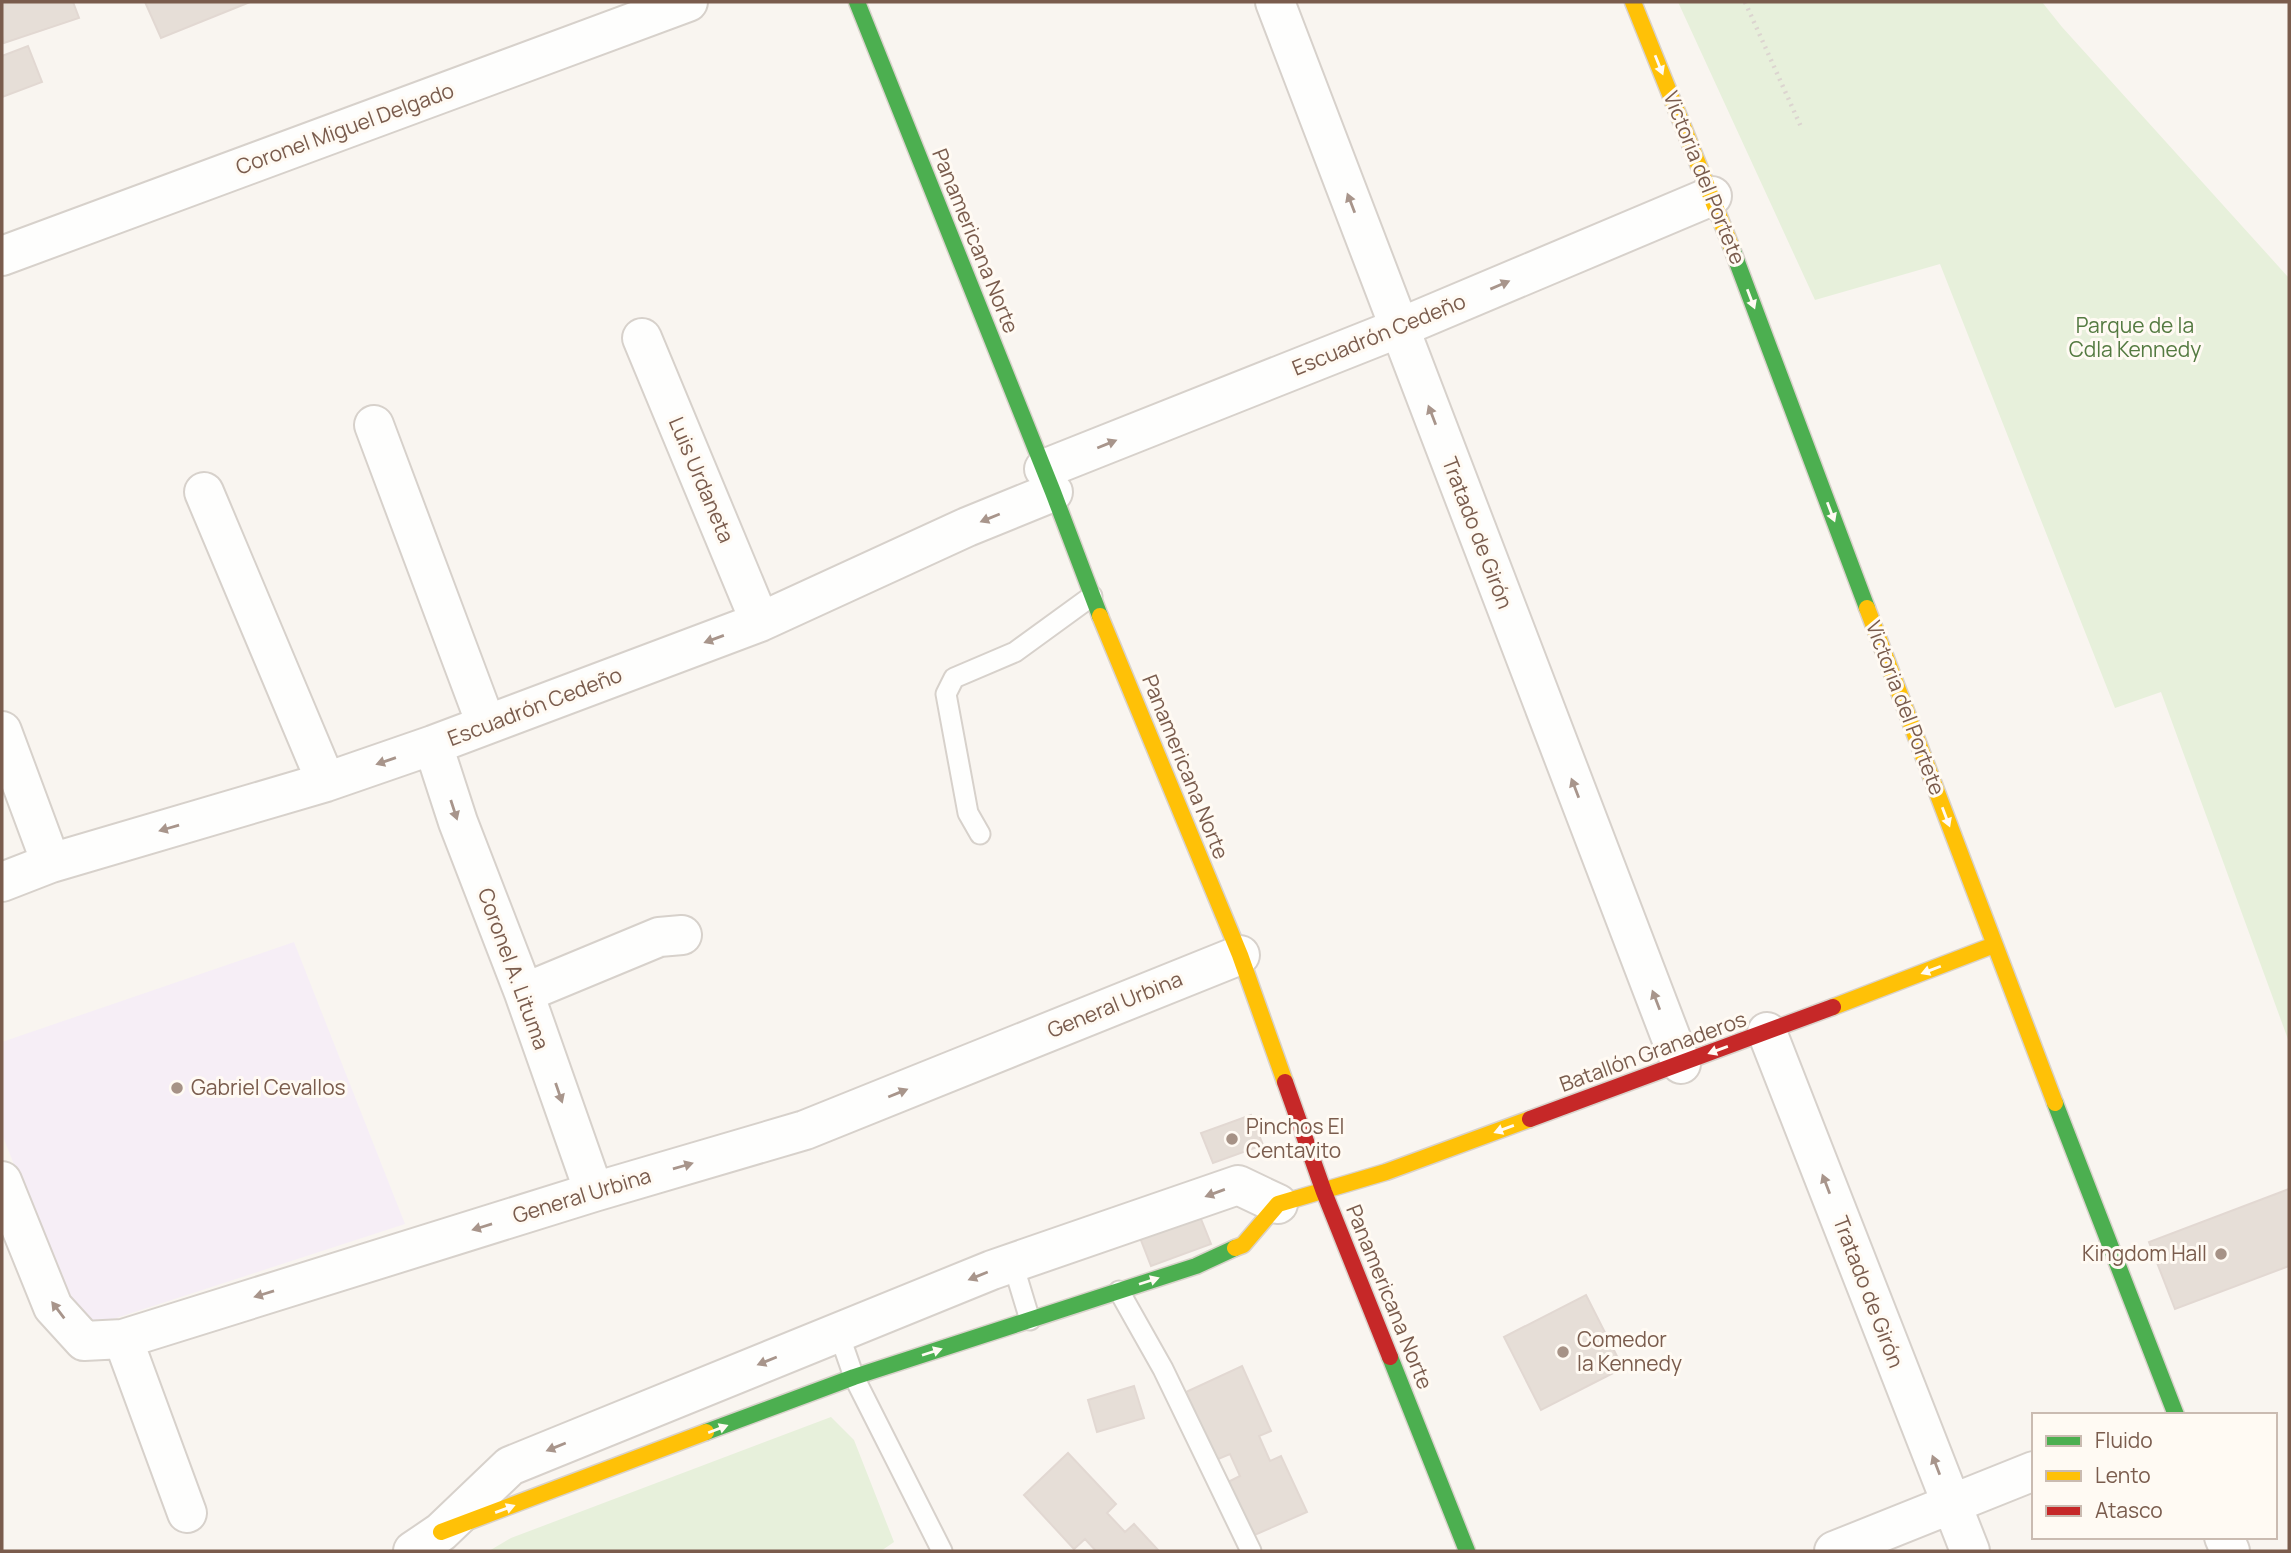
<svg xmlns="http://www.w3.org/2000/svg" width="2291" height="1553" font-family="Manrope,sans-serif">
<rect width="100%" height="100%" fill="#f9f5f0"/>
<path fill="#f6eef6" d="M294,942L405,1224L113,1319L99,1322L86,1321L70,1307L2,1134V1042Z"/>
<path fill="#e7f0db" d="M1678,2H2042L2062,27L2289,278V1042L2161,692L2115,708L1940,264L1815,300Z
M831,1417L854,1440L894,1542L881,1551H489L511,1538Z"/>
<path fill="#e6ded7" stroke="#e2d8d2" stroke-width="2" d="M2,2H73L79,18L4,43L2,36Z
M145,2H250L161,38Z
M28,46L42,82L2,97V56Z
M1251,1115L1263,1145L1213,1163L1201,1133Z
M2289,1189V1266L2175,1309L2149,1242Z
M1199,1214L1211,1244L1151,1266L1139,1235Z
M1586,1295L1623,1368L1541,1410L1504,1337Z
M1242,1366L1271,1431L1259,1436L1270,1461L1281,1456L1307,1512L1250,1537L1226,1483L1240,1476L1230,1454L1216,1460L1186,1392Z
M1134,1386L1144,1418L1097,1432L1088,1400Z
M1068,1453L1116,1504L1107,1513L1125,1532L1134,1524L1159,1551H1096L1085,1539L1074,1549L1024,1495Z"/>
<g fill="none" stroke-linecap="round" stroke-linejoin="round">
<defs>
<path id="lane" d="M980,834L968,813L946,694L954,678L1015,652L1092,596
M1013,1264L1030,1320
M1119,1291L1163,1369L1251,1551
M838,1331L854,1377L942,1551"/>
<path id="street" d="M1275,2L1681,1064
M2,256L688,2
M642,338L760,622
M374,425L486,724
M1044,469L1399,328L1712,196
M204,492L326,782
M2,731L51,863
M433,745L458,822L524,993L594,1192
M2,882L51,863L326,782L433,745L760,622L967,527L1053,492
M524,993L659,937L682,935
M1767,1032L1970,1551
M2,1181L53,1307L84,1341L123,1339L594,1192L805,1130L1240,955
M123,1339L187,1513
M2224,1537L2230,1551
M413,1551L441,1532L510,1466L992,1270L1238,1185L1278,1204
M1834,1551L2034,1471"/>
<path id="fast" d="M857,2L1053,492L1100,616
M1731,246L1867,608
M2055,1103L2176,1415
M1390,1357L1467,1551
M706,1432L854,1377L1196,1266L1235,1248"/>
<path id="slow" d="M1633,2L1731,246
M1867,608L2055,1103
M1100,616L1240,955L1285,1082
M1833,1007L1994,945
M1235,1248L1243,1245L1278,1204L1386,1172L1530,1119
M441,1532L706,1432"/>
<path id="jam" d="M1285,1082L1324,1192L1390,1357
M1530,1119L1833,1007"/>
</defs>
<use href="#lane" stroke="#d7d1cb" stroke-width="23"/>
<use href="#street" stroke="#d7d1cb" stroke-width="42"/>
<use href="#fast" stroke="#d9d2cb" stroke-width="19"/>
<use href="#slow" stroke="#d9d2cb" stroke-width="19"/>
<use href="#jam" stroke="#d9d2cb" stroke-width="19"/>
<path stroke="#dcd5d0" stroke-width="4.5" stroke-dasharray="2 5" stroke-linecap="butt" d="M1745,2L1802,129"/>
<use href="#lane" stroke="#fefefd" stroke-width="19"/>
<use href="#street" stroke="#fefefd" stroke-width="38"/>
<use href="#fast" stroke="#4caf50" stroke-width="16"/>
<use href="#slow" stroke="#ffc107" stroke-width="16"/>
<use href="#jam" stroke="#c62828" stroke-width="16"/>
</g>
<defs><path id="oneway-solid" d="M-6-.8H1V-3.2L6.5 0L1 3.2V.8H-6Z" transform="scale(1.75)"/></defs>
<g fill="#fffaf3">
<use href="#oneway-solid" transform="translate(1659 65) rotate(68)"/>
<use href="#oneway-solid" transform="translate(1751 299) rotate(69)"/>
<use href="#oneway-solid" transform="translate(1831 512) rotate(69)"/>
<use href="#oneway-solid" transform="translate(1946 817) rotate(69)"/>
<use href="#oneway-solid" transform="translate(1931 970) rotate(159)"/>
<use href="#oneway-solid" transform="translate(1718 1050) rotate(160)"/>
<use href="#oneway-solid" transform="translate(1504 1129) rotate(160)"/>
<use href="#oneway-solid" transform="translate(1149 1281) rotate(-18)"/>
<use href="#oneway-solid" transform="translate(932 1352) rotate(-18)"/>
<use href="#oneway-solid" transform="translate(718 1429) rotate(-21)"/>
<use href="#oneway-solid" transform="translate(505 1509) rotate(-20)"/>
</g>
<g fill="#a8958b">
<use href="#oneway-solid" transform="translate(1351 203) rotate(-111)"/>
<use href="#oneway-solid" transform="translate(1500 285) rotate(-23)"/>
<use href="#oneway-solid" transform="translate(1432 415) rotate(-111)"/>
<use href="#oneway-solid" transform="translate(1107 444) rotate(-22)"/>
<use href="#oneway-solid" transform="translate(990 518) rotate(158)"/>
<use href="#oneway-solid" transform="translate(714 639) rotate(160)"/>
<use href="#oneway-solid" transform="translate(386 761) rotate(161)"/>
<use href="#oneway-solid" transform="translate(1575 788) rotate(-111)"/>
<use href="#oneway-solid" transform="translate(454 810) rotate(72)"/>
<use href="#oneway-solid" transform="translate(169 828) rotate(164)"/>
<use href="#oneway-solid" transform="translate(1656 1000) rotate(-111)"/>
<use href="#oneway-solid" transform="translate(559 1093) rotate(71)"/>
<use href="#oneway-solid" transform="translate(898 1093) rotate(-22)"/>
<use href="#oneway-solid" transform="translate(683 1166) rotate(-16)"/>
<use href="#oneway-solid" transform="translate(1826 1184) rotate(-111)"/>
<use href="#oneway-solid" transform="translate(1215 1193) rotate(160)"/>
<use href="#oneway-solid" transform="translate(482 1227) rotate(163)"/>
<use href="#oneway-solid" transform="translate(978 1276) rotate(158)"/>
<use href="#oneway-solid" transform="translate(264 1294) rotate(163)"/>
<use href="#oneway-solid" transform="translate(58 1310) rotate(-127)"/>
<use href="#oneway-solid" transform="translate(767 1361) rotate(158)"/>
<use href="#oneway-solid" transform="translate(556 1447) rotate(158)"/>
<use href="#oneway-solid" transform="translate(1936 1465) rotate(-111)"/>
</g>
<g fill="#a69286" stroke="#fffaf3" stroke-width="2.5">
<circle cx="177" cy="1088" r="7"/>
<circle cx="1232" cy="1139" r="7"/>
<circle cx="2221" cy="1254" r="7"/>
<circle cx="1563" cy="1352" r="7"/>
</g>
<g text-anchor="middle" stroke-width="6" stroke-linejoin="round" paint-order="stroke">
<g font-size="21" fill="#7a5c4d" stroke="#fffaf3">
<text transform="translate(345 129) rotate(-20)" y="7">Coronel Miguel Delgado</text>
<text transform="translate(1704 178) rotate(68)" y="7">Victoria del Portete</text>
<text transform="translate(975 241) rotate(68)" y="7">Panamericana Norte</text>
<text transform="translate(1379 335) rotate(-22)" y="7">Escuadrón Cedeño</text>
<text transform="translate(701 480) rotate(67)" y="7">Luis Urdaneta</text>
<text transform="translate(1477 533) rotate(69)" y="7">Tratado de Girón</text>
<text transform="translate(535 707) rotate(-21)" y="7">Escuadrón Cedeño</text>
<text transform="translate(1905 708) rotate(69)" y="7">Victoria del Portete</text>
<text transform="translate(1185 767) rotate(68)" y="7">Panamericana Norte</text>
<text transform="translate(513 969) rotate(70)" y="7">Coronel A. Lituma</text>
<text transform="translate(1115 1005) rotate(-22)" y="7">General Urbina</text>
<text transform="translate(1653 1052) rotate(-20)" y="7">Batallón Granaderos</text>
<text transform="translate(582 1196) rotate(-17)" y="7">General Urbina</text>
<text transform="translate(1868 1292) rotate(69)" y="7">Tratado de Girón</text>
<text transform="translate(1389 1297) rotate(68)" y="7">Panamericana Norte</text>
</g>
<g font-size="21" fill="#547a41" stroke="#fffaf3">
<text x="2135" y="333">Parque de la<tspan x="2135" dy="24">Cdla Kennedy</tspan></text>
</g>
<g font-size="21" fill="#7a5c4d" stroke="#fffaf3" text-anchor="start">
<text x="191" y="1095">Gabriel Cevallos</text>
<text x="1246" y="1134">Pinchos El<tspan x="1246" dy="24">Centavito</tspan></text>
<text x="2207" y="1261" text-anchor="end">Kingdom Hall</text>
<text x="1577" y="1347">Comedor<tspan x="1577" dy="24">la Kennedy</tspan></text>
</g>
</g>
<rect width="2291" height="1553" fill="none" stroke="#7a5c4d" stroke-width="7"/>
<rect x="2032" y="1413" width="245" height="126" fill="#fffaf3" stroke="#cabbb1" stroke-width="2"/>
<rect x="2046" y="1436" width="35" height="10" fill="#4caf50" stroke="#cabbb1" stroke-width="2"/>
<text x="2095" y="1448" font-size="21" fill="#7a5c4d">Fluido</text>
<rect x="2046" y="1471" width="35" height="10" fill="#ffc107" stroke="#cabbb1" stroke-width="2"/>
<text x="2095" y="1483" font-size="21" fill="#7a5c4d">Lento</text>
<rect x="2046" y="1506" width="35" height="10" fill="#c62828" stroke="#cabbb1" stroke-width="2"/>
<text x="2095" y="1518" font-size="21" fill="#7a5c4d">Atasco</text>
</svg>
